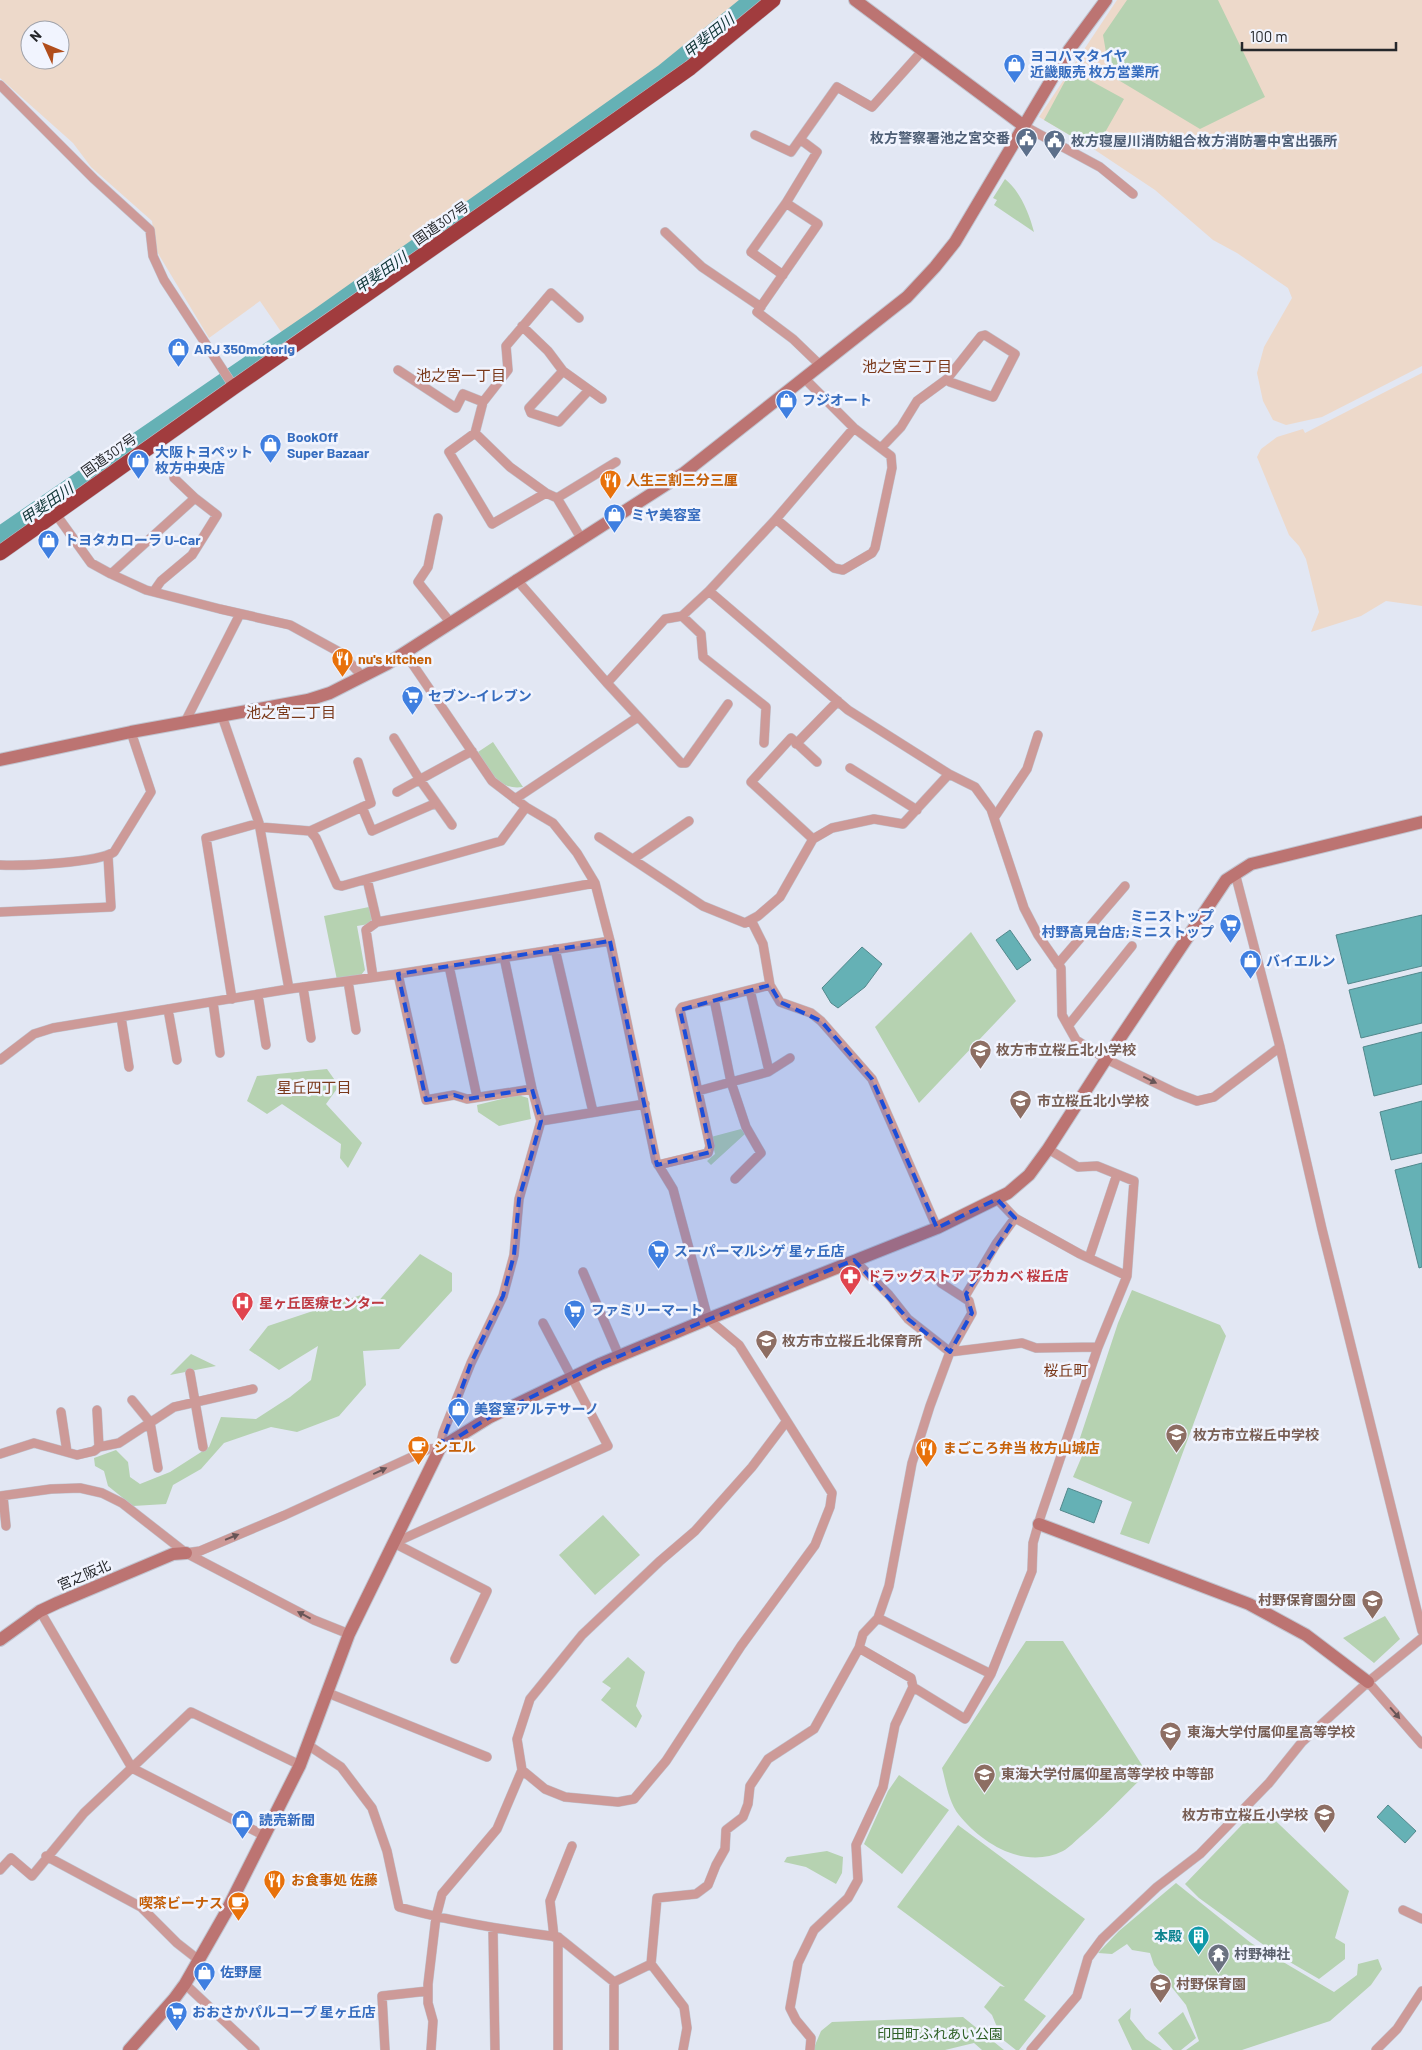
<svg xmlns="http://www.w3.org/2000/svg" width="1422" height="2050" font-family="Barlow,'Noto Sans JP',sans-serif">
<rect width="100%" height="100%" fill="#e2e7f3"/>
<path fill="#edd9ca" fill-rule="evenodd" d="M0,0H749L662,73L284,336L260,301L209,338L156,250L152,221L91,167L73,143L0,78ZM30,30H60V60H30Z
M1117,0H1422V366L1322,417L1286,425L1273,420L1263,401L1257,373L1264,347L1292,298L1288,288L1237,253L1213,240L1155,190L1095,150L1039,117Z
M1422,373V606L1386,601L1361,616L1311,632L1319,612L1306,559L1299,546L1289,535L1257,457L1261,449L1277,437L1303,429L1305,433Z"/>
<path fill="#b6d2b1" d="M1127,0H1218L1265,97L1200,129L1110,75L1103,35Z
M1071,70L1124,99L1095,150L1044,120Z
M1005,179C1020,191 1029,213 1034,232L994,205L997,200L993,198Z
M493,742L523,787C498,791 489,770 478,752Z
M369,907L372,919L369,924L357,926L365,970L361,975L337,980L324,916Z
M971,932L1016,1001L919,1103L875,1027Z
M327,1069L339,1086L326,1104L362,1143L348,1168L340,1158L341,1144L282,1104L267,1114L247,1101L257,1076Z
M518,1095L528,1098L531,1119L499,1126L478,1112L477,1105Z
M741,1129L745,1134L711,1165L707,1161L715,1154L711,1137Z
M420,1254L452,1273V1291L399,1349L363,1351L366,1385L339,1416L297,1432L271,1427L224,1443L201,1469L173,1485L166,1504L133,1506L108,1486L104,1471L95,1466L94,1458L116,1450L128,1462L130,1477L140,1484L170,1472L209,1447L221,1417L256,1419L290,1397L311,1380L318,1346L279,1370L249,1350L268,1326L361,1295L375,1305Z
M1132,1290L1220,1325L1226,1336L1149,1544L1120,1534L1132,1502L1073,1477L1085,1449L1078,1444L1118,1323Z
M191,1354L216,1366L170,1375Z
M603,1515L640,1555L595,1595L559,1555Z
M1385,1616L1400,1639L1374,1663L1343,1638Z
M1026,1641H1063L1147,1773C1125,1794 1104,1817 1080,1837C1075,1841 1069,1848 1063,1851C1025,1870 982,1844 959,1815C949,1803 946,1783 942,1768Z
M628,1657L645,1672L636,1706L642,1716L636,1728L601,1700L611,1688L602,1682Z
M899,1775L949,1810L902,1874L864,1844L888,1791Z
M1260,1806L1349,1891L1335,1938L1345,1944V1959L1319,1979L1276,1954L1199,1898L1185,1884Z
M958,1825L1085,1919L1024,2000L1046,2016L1019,2050H1016L1002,2039L992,2015L984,2007L1000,1986L1005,1987L897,1907Z
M827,1851L843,1857L842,1873L836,1884L806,1867L784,1862L787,1857Z
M1176,1883L1251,1943L1334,1992L1357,1975L1358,1964L1378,1959L1382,1969L1371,1985L1330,2021L1242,2050H1186L1199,2041L1186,2005L1154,1965L1150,1953L1132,1950L1127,1944L1112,1954L1098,1953L1119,1931Z
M1131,2008L1130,2019L1146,2039L1162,2050H1132L1118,2020Z
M1183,2012L1196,2038L1181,2050H1173L1158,2033Z
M963,2017L1004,2050H982L974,2043L945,2050H813L821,2031L832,2022Z"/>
<path fill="#65b1b5" stroke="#52888c" d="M1422,915V966L1348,984L1336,935Z
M1010,930L1031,960L1017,970L996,940Z
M862,947L882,964L865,987L838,1008L831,1003L822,988Z
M1422,972V1023L1361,1038L1349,990Z
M1422,1032V1084L1374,1096L1363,1047Z
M1422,1101V1153L1391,1160L1380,1112Z
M1422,1163V1267L1419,1268L1395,1170Z
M1068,1488L1102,1501L1094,1523L1060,1510Z
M1388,1805L1416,1831L1405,1843L1377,1817Z"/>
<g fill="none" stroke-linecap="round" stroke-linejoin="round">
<path stroke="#65b1b5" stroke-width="19" d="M0,536L318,318L663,74L754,0"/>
<defs>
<path id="street" d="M0,85L94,179L150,230L153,256L164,280L234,387
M1024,126L1100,167L1133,194
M755,135L791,152L837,87L872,107L923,50
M786,203L818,224L757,312L793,339L821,366
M665,232L702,267L761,307
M783,275L751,252L786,203L817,152L801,140
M522,326L548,351L563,371L602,399
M398,370L456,408L463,394L483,402
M563,371L529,408L531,413L559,422L589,390
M475,433L483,402L508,370L506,346L551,293L579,318
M881,448L901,427L917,401L947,379L981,336L985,335L1015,354L993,397L950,382L947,379
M546,493L492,524L449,452L475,433L510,467L546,493L557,498L581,538
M557,498L616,462
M55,513L91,563L111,574L146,590L220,609L290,625L341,653L363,677
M438,518L428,567L418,582L450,622
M776,519L834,568L843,570L872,553L875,548L892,468L891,456L854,428L805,379
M111,574L195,498
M516,579L607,683L681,763H686L728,704
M154,591L161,581L192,555L217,515L195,498L174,478
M709,591L848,710L949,774L975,787L991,809L1024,908L1038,935L1061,968L1062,1015L1076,1040L1106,1059L1176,1093L1197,1101L1214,1097L1280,1047
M682,616L701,634L703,657L766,707L764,743
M405,653L492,781L526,807L553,823L577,853L595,883L610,941L656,1161L673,1189L708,1319L739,1345L832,1493L830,1507L815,1545L741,1646L666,1761L634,1799L618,1802L565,1797L545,1789L522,1770
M607,683L665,619L682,616L709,591L776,519L854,428
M222,716L259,823L289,989
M184,724L240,614
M394,738L420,780L452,825
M796,744L838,701
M850,768L917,810
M397,792L472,751
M515,799L638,717
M362,807L372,831L436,803
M994,818L1027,769L1038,735
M260,827L310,831L316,838L337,885L342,886L501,841L526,807
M310,831L371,803L358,762
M599,837L703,906L745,923L758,916L780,897L813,839L832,828L874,819L903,824L949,774
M813,839L751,782L791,738L817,762
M633,859L689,821
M0,865C23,866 97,863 114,852L151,792L131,732
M1235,873L1280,1047L1322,1229L1422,1631
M367,879L377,922
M0,912L111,907L108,856
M751,920L763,944L770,985L780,1002L811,1013L821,1021L872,1079L937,1228
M555,949L593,1112
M504,957L532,1089L541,1121L645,1104
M1058,964L1125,886
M449,966L477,1097
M398,974L426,1100L454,1095L467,1099L532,1089
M373,977L366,930L377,922L595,883
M348,981L356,1030
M303,987L311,1038
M750,990L769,1071
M258,995L266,1045
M232,999L206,838L259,823
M714,999L731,1082L746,1127L761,1153L735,1179
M213,1002L220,1053
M168,1009L177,1060
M121,1017L129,1067
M1068,1026L1132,946
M0,1060L34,1034L53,1028L289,989L398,974L610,941
M698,1091L768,1072L790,1058
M658,1165L708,1153L710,1146L680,1010L682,1007L770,985
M997,1199L1015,1218L1080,1254L1127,1276
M1089,1258L1117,1174
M583,1272L619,1356
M941,1283L969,1301L972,1313L950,1352
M964,1298L996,1244L1015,1218
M950,1352L1022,1343L1036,1348L1098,1347
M190,1373L203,1447
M132,1400L150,1422L158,1468
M97,1410L99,1447
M61,1412L67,1452
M0,1454L34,1443L77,1455L94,1451L99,1447L119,1443L174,1407L253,1389
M0,1496L51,1489L80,1488L102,1493L122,1503L186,1553L314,1620L349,1634
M3,1496L6,1526
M394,1543L608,1446L543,1323
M394,1543L487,1591L455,1659
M186,1553L200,1551L285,1515L429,1449L440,1448L443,1433L471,1363L503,1296L514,1255L519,1199L541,1121
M40,1611L132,1768L263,1835
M878,1618L991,1674
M1368,1682L1422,1744
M913,1687L965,1719L991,1674L1032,1571L1033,1543L1041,1515L1098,1347L1127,1276L1134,1181L1097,1166L1078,1167L1048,1149
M328,1693L487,1757
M308,1745L341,1767L372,1808L387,1851L399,1907C452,1922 504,1930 558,1937V2050
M46,1856L141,1907L177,1943L200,1961
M0,1870L11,1858L32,1876L84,1813L191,1712L300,1765
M1403,1910L1422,1919
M493,1929L495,2050
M554,1937L550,1901L572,1846
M558,1937L614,1982V2050
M651,1964L684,2007L687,2028L683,2050
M614,1982L651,1964L657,1898L696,1894L708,1885L716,1865L725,1849L726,1830L743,1817L748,1804L750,1786L768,1759L814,1729L859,1648
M185,1984L255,2050
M385,2050L382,1996L428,1991
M431,2050L433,2021L428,2003V1984L436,1917L442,1894L497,1829L522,1770L517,1739L530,1699L582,1635L660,1561L695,1531L752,1467L786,1422
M810,2050L811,2038L796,2020L790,2008L798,1963L814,1930L848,1898L858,1880L856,1845L883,1787L895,1725L913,1687L911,1678L859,1648L863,1634L878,1618L889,1586L912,1463L930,1406L950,1352L908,1319L889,1295L854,1260
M1031,2050L1077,1996L1088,1958L1102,1939L1157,1887L1200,1854L1269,1783L1302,1742L1368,1682L1422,1638
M1376,2050L1397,2029L1422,1991"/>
<path id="secondary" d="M855,0L1024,126
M0,760L131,732L308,700L330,693L387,664L684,473L907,297L935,267L955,242L1069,50L1106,0
M1039,1524L1249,1604L1306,1635L1368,1682
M0,1640L40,1611L57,1603L173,1554L186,1553
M129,2050L174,1999L185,1984L225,1914L300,1765L349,1634L440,1448L490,1417L600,1364L708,1319L937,1228L1008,1193L1029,1175L1048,1149L1106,1059L1226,880L1251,864L1422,822"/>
<path id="highway" d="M0,553L234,387L612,123L690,68L773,0"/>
</defs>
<use href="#street" stroke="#c0c4cf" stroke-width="10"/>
<use href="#secondary" stroke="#c0c4cf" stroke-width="14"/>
<use href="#highway" stroke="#c0c4cf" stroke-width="16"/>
<use href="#street" stroke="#cd9a98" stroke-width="9"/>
<use href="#secondary" stroke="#bc7472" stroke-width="12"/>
<use href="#highway" stroke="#a13c3e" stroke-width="15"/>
</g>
<defs><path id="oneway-solid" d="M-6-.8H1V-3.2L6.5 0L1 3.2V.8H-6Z" transform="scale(1.25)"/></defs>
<g fill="#685557">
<use href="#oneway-solid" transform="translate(1150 1080) rotate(26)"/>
<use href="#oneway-solid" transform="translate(380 1471) rotate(-25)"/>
<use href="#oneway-solid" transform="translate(232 1537) rotate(-22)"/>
<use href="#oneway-solid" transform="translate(304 1615) rotate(-152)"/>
<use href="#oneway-solid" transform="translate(1395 1713) rotate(49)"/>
</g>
<path fill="#1d4ed8" fill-opacity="0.2" stroke="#1d4ed8" stroke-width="4" stroke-dasharray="10 6" stroke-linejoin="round" d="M610,941L657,1165L711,1152L680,1010L770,985L780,1002L821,1021L872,1079L937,1228L997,1199L1015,1218L966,1294L972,1313L950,1352L908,1319L854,1260L600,1364L490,1417L440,1448L471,1363L503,1296L514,1255L519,1199L541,1121L532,1089L467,1099L454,1095L426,1100L398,974Z"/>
<defs>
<symbol id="shop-pin" viewBox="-11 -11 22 30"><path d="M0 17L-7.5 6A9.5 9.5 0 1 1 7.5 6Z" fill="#3f7fe0" stroke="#f1f4fe"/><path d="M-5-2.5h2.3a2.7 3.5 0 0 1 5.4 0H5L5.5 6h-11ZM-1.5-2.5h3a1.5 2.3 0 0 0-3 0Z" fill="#fff"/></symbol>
<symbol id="civic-pin" viewBox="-11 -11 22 30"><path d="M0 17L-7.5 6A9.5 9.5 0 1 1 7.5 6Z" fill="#5c6f8a" stroke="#f1f4fe"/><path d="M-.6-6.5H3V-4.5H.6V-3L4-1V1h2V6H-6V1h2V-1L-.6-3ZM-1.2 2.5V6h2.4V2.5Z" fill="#fff"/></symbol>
<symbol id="restaurant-pin" viewBox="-11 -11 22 30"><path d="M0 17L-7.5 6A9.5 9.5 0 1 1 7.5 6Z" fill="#e8710a" stroke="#f1f4fe"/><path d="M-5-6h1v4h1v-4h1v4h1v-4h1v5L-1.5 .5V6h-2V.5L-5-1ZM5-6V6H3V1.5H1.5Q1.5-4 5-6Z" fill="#fff"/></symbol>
<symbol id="supermarket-pin" viewBox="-11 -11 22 30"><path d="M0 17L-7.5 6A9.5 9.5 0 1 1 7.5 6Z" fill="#3f7fe0" stroke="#f1f4fe"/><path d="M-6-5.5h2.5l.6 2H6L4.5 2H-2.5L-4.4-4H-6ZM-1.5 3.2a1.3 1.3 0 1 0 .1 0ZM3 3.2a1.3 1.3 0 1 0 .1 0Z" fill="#fff"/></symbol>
<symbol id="school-pin" viewBox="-11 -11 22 30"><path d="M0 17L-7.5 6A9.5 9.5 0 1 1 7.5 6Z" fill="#8d6e63" stroke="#f1f4fe"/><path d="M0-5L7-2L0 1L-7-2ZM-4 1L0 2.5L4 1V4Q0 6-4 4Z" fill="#fff"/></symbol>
<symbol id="pharmacy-pin" viewBox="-11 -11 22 30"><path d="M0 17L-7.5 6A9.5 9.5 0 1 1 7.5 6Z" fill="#e0444e" stroke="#f1f4fe"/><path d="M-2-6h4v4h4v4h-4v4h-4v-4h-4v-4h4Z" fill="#fff"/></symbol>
<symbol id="hospital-pin" viewBox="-11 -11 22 30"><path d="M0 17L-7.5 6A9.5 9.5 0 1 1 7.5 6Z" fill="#e0444e" stroke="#f1f4fe"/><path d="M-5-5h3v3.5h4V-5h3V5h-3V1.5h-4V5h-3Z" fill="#fff"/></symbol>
<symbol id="cafe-pin" viewBox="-11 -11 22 30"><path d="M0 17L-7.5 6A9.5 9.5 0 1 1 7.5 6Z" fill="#e8710a" stroke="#f1f4fe"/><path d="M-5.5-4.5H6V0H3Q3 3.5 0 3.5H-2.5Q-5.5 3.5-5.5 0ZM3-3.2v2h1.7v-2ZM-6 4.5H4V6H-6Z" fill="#fff"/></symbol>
<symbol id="building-pin" viewBox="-11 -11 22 30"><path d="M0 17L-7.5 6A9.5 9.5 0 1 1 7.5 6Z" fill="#0f9aa8" stroke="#f1f4fe"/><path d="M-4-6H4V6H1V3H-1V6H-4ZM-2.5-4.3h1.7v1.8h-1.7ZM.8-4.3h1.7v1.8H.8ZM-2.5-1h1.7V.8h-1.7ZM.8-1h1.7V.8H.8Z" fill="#fff"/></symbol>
<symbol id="temple-pin" viewBox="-11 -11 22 30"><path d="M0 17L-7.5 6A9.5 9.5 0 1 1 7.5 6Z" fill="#6b7280" stroke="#f1f4fe"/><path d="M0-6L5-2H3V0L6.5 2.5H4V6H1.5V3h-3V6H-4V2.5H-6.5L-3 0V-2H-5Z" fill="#fff"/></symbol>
</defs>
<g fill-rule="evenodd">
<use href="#shop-pin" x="1002" y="52" width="25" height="34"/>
<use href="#civic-pin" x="1014" y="126" width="25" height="34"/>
<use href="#civic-pin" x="1042" y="128" width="25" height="34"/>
<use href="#shop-pin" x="166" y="336" width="25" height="34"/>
<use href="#shop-pin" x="774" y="388" width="25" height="34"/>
<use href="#shop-pin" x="258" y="432" width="25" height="34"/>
<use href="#shop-pin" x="126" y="448" width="25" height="34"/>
<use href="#restaurant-pin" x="598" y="468" width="25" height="34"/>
<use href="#shop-pin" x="602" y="502" width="25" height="34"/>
<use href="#shop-pin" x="36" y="528" width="25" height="34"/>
<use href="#restaurant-pin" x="330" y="646" width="25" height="34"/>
<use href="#supermarket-pin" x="400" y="684" width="25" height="34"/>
<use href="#supermarket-pin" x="1218" y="912" width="25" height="34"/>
<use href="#shop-pin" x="1238" y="948" width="25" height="34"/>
<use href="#school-pin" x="968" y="1038" width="25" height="34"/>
<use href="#school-pin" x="1008" y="1088" width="25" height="34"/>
<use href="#supermarket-pin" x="646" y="1238" width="25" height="34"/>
<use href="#pharmacy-pin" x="838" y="1264" width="25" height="34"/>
<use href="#hospital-pin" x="230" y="1290" width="25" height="34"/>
<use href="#supermarket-pin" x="562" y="1298" width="25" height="34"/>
<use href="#school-pin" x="754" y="1328" width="25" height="34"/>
<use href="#shop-pin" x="446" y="1396" width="25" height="34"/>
<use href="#school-pin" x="1164" y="1422" width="25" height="34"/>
<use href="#cafe-pin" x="406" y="1434" width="25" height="34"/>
<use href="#restaurant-pin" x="914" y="1436" width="25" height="34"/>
<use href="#school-pin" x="1360" y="1588" width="25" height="34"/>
<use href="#school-pin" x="1158" y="1720" width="25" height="34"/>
<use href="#school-pin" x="972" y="1762" width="25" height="34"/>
<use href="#school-pin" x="1312" y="1802" width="25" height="34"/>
<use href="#shop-pin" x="230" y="1808" width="25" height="34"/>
<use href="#restaurant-pin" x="262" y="1868" width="25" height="34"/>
<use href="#cafe-pin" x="226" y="1890" width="25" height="34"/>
<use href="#building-pin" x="1186" y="1924" width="25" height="34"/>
<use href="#temple-pin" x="1206" y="1942" width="25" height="34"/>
<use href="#shop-pin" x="192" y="1960" width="25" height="34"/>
<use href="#school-pin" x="1148" y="1972" width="25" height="34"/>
<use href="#supermarket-pin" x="164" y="2000" width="25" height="34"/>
</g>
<g text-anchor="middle" stroke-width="5" stroke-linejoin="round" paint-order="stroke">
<g font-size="14" font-weight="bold" fill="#366cbe" stroke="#f1f4fe" text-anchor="start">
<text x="1030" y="61">ヨコハマタイヤ<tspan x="1030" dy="16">近畿販売 枚方営業所</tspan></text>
<text x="194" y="354">ARJ 350motorig</text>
<text x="802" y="405">フジオート</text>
<text x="287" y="442">BookOff<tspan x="287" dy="16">Super Bazaar</tspan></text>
<text x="155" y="457">大阪トヨペット<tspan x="155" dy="16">枚方中央店</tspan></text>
<text x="631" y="520">ミヤ美容室</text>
<text x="64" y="545">トヨタカローラ U-Car</text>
<text x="428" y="701">セブン-イレブン</text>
<text x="1214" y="921" text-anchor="end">ミニストップ<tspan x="1214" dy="16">村野高見台店;ミニストップ</tspan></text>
<text x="1266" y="966">バイエルン</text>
<text x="674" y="1256">スーパーマルシゲ 星ヶ丘店</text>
<text x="591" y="1315">ファミリーマート</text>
<text x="474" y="1414">美容室アルテサーノ</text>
<text x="259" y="1825">読売新聞</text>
<text x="220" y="1977">佐野屋</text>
<text x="192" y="2017">おおさかパルコープ 星ヶ丘店</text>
</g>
<g font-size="14" font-weight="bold" fill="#4e5e75" stroke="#f1f4fe" text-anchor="end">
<text x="1010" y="143">枚方警察署池之宮交番</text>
<text x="1071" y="146" text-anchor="start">枚方寝屋川消防組合枚方消防署中宮出張所</text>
</g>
<g font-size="14" fill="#25272b" stroke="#f1f4fe">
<text transform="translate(441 223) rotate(-35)" y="5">国道307号</text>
<text transform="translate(109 455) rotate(-35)" y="5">国道307号</text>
<text transform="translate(84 1575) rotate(-23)" y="5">宮之阪北</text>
</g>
<g font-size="14" font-weight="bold" fill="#c56008" stroke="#f1f4fe" text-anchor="start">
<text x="626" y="485">人生三割三分三厘</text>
<text x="358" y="664">nu's kitchen</text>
<text x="434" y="1452">シエル</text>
<text x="943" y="1453">まごころ弁当 枚方山城店</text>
<text x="291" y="1885">お食事処 佐藤</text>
<text x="223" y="1908" text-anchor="end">喫茶ビーナス</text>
</g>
<g font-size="14" font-weight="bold" fill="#785e54" stroke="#f1f4fe" text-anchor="start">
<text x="996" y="1055">枚方市立桜丘北小学校</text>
<text x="1037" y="1106">市立桜丘北小学校</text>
<text x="782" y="1346">枚方市立桜丘北保育所</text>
<text x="1193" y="1440">枚方市立桜丘中学校</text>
<text x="1356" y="1605" text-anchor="end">村野保育園分園</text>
<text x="1187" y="1737">東海大学付属仰星高等学校</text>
<text x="1001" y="1779">東海大学付属仰星高等学校 中等部</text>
<text x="1308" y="1820" text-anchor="end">枚方市立桜丘小学校</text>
<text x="1176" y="1989">村野保育園</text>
</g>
<g font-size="14" font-weight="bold" fill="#be3a42" stroke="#f1f4fe" text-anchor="start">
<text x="867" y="1281">ドラッグストア アカカベ 桜丘店</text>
<text x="259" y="1308">星ヶ丘医療センター</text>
</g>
<g font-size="14" font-weight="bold" fill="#0d838f" stroke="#f1f4fe" text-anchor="end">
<text x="1182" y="1941">本殿</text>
</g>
<g font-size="14" font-weight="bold" fill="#5b616d" stroke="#f1f4fe" text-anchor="start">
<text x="1234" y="1959">村野神社</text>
</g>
<g font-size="14" fill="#2e6025" stroke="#f1f4fe">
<text x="940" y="2039">印田町ふれあい公園</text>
</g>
<g font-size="15" font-style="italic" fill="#0e3436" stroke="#f1f4fe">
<text transform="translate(709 36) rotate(-39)" y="5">甲斐田川</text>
<text transform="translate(381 273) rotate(-35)" y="5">甲斐田川</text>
<text transform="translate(47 504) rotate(-35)" y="5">甲斐田川</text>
</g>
<g font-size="15" fill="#7a391b" stroke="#f1f4fe">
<text x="907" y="372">池之宮三丁目</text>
<text x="461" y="381">池之宮一丁目</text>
<text x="291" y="718">池之宮二丁目</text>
<text x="314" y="1093">星丘四丁目</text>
<text x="1066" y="1376">桜丘町</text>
</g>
</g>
<g transform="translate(45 45) rotate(314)"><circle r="24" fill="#f1f4fe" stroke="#9fa2aa"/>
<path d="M0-4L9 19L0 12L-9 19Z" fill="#b14d1b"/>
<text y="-8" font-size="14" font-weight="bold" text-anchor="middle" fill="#25272b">N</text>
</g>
<path d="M1242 42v8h154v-8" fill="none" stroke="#25272b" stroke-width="2.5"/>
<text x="1250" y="42" font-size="15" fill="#25272b" stroke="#f1f4fe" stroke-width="4" paint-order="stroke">100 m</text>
</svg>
